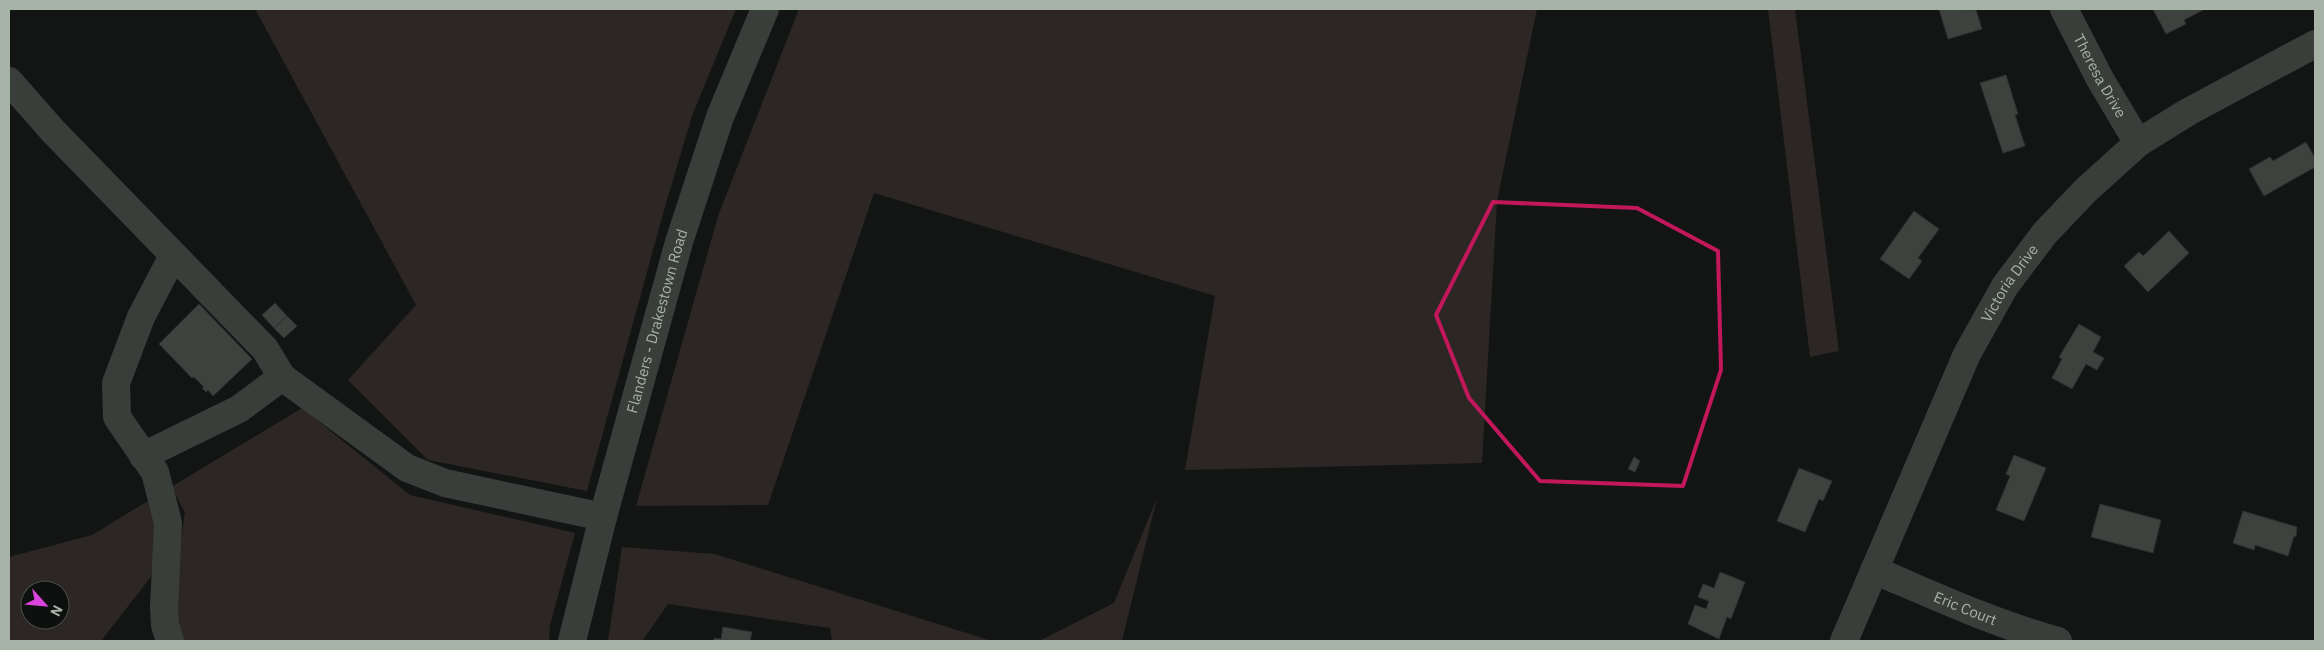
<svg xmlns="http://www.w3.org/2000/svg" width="2324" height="650" font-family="'IBM Plex Sans',sans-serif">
<rect width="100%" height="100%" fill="#131514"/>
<path fill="#2c2724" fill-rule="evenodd" d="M255,9H736L692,116L664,210L587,491L428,460L348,380L416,305Z
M799,9H1537L1497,201L1482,463L1185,470L1215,296L874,193L768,505L636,506L718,216Z
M1768,9H1795L1839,351L1810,357Z
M302,408L410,495L575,533L550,625L549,641H181L171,609L185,512L171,487Z
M1157,498L1122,641H1039L1114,603Z
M151,499L161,526L150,578L101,641H9V557L92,535ZM30,590H60V620H30Z
M622,547L715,554L992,641H832L830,628L668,604L643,640L608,641Z"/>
<path fill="#3d423e" stroke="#2e312f" d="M1939,9L1976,10L1982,29L1948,39Z
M2153,9H2205L2184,20L2186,24L2166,34Z
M2006,75L2018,114L2015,115L2025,146L2003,153L1980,83Z
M2306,142L2315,158V167L2264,196L2249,169L2270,157L2273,161Z
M1914,211L1939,229L1918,258L1922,261L1909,279L1880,259Z
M2169,231L2189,253L2148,292L2124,266L2139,252L2143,256Z
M275,303L287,316L274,328L262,315Z
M199,304L252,359L213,396L208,390L206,392L202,388L204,387L194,377L192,378L159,344Z
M287,316L297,326L284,338L274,328Z
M2079,324L2101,337L2093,352L2104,358L2097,370L2086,364L2072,389L2052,378L2062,359L2059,357Z
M2014,455L2046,468L2024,521L1996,510L2010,476L2006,474Z
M1634,457L1640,461L1635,472L1628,469Z
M1799,468L1832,481L1823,501L1819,499L1805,532L1777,521Z
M2100,504L2161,520L2153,553L2091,537Z
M2243,511L2297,527L2296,537L2294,536L2288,556L2255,545L2254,550L2233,543Z
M1720,572L1745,582L1731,619L1727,617L1719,639L1688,624L1695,605L1706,609L1709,601L1698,597L1703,584L1714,588Z
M723,627L752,632L750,641H714V638L721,639Z"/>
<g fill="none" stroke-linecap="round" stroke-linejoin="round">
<g stroke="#3a3e3b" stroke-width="28">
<path id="s1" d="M2064,9L2100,79L2138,143"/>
<path d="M9,81L53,131L265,349L282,377L407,468L445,483L603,517"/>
<path d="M143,456L239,409L282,377"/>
<path id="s2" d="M1874,570C1935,596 1995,624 2058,641"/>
<path d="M170,641L165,625L164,607L168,523L155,472L117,417L116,383L141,317L173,256"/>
<path id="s3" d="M572,641L603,517L679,242L720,117L765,9"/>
<path id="s4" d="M1844,641L1967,354L2005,286L2045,233L2085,191L2138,143L2188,112L2315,44"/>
</g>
</g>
<path fill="none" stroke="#c2185b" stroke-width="4" stroke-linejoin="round" d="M1493,202L1637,208L1718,251L1721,370L1683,486L1540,481L1469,398L1436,315Z"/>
<g text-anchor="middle" stroke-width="4" stroke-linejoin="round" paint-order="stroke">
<g font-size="15" fill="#a7b3a7" stroke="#0e100f">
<text dy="5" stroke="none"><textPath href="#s1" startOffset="76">Theresa Drive</textPath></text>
<text dy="5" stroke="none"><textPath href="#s4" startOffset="395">Victoria Drive</textPath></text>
<text dy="5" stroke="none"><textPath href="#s3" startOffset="331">Flanders - Drakestown Road</textPath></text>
<text dy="5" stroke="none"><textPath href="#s2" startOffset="99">Eric Court</textPath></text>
</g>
</g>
<rect width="2324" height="650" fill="none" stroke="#a7b3a7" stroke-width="20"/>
<g transform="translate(45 605) rotate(117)"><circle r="24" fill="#0e100f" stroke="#4b514c"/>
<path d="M0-4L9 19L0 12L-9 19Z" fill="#db44dc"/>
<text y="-8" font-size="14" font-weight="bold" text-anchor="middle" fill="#a7b3a7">N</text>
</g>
</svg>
